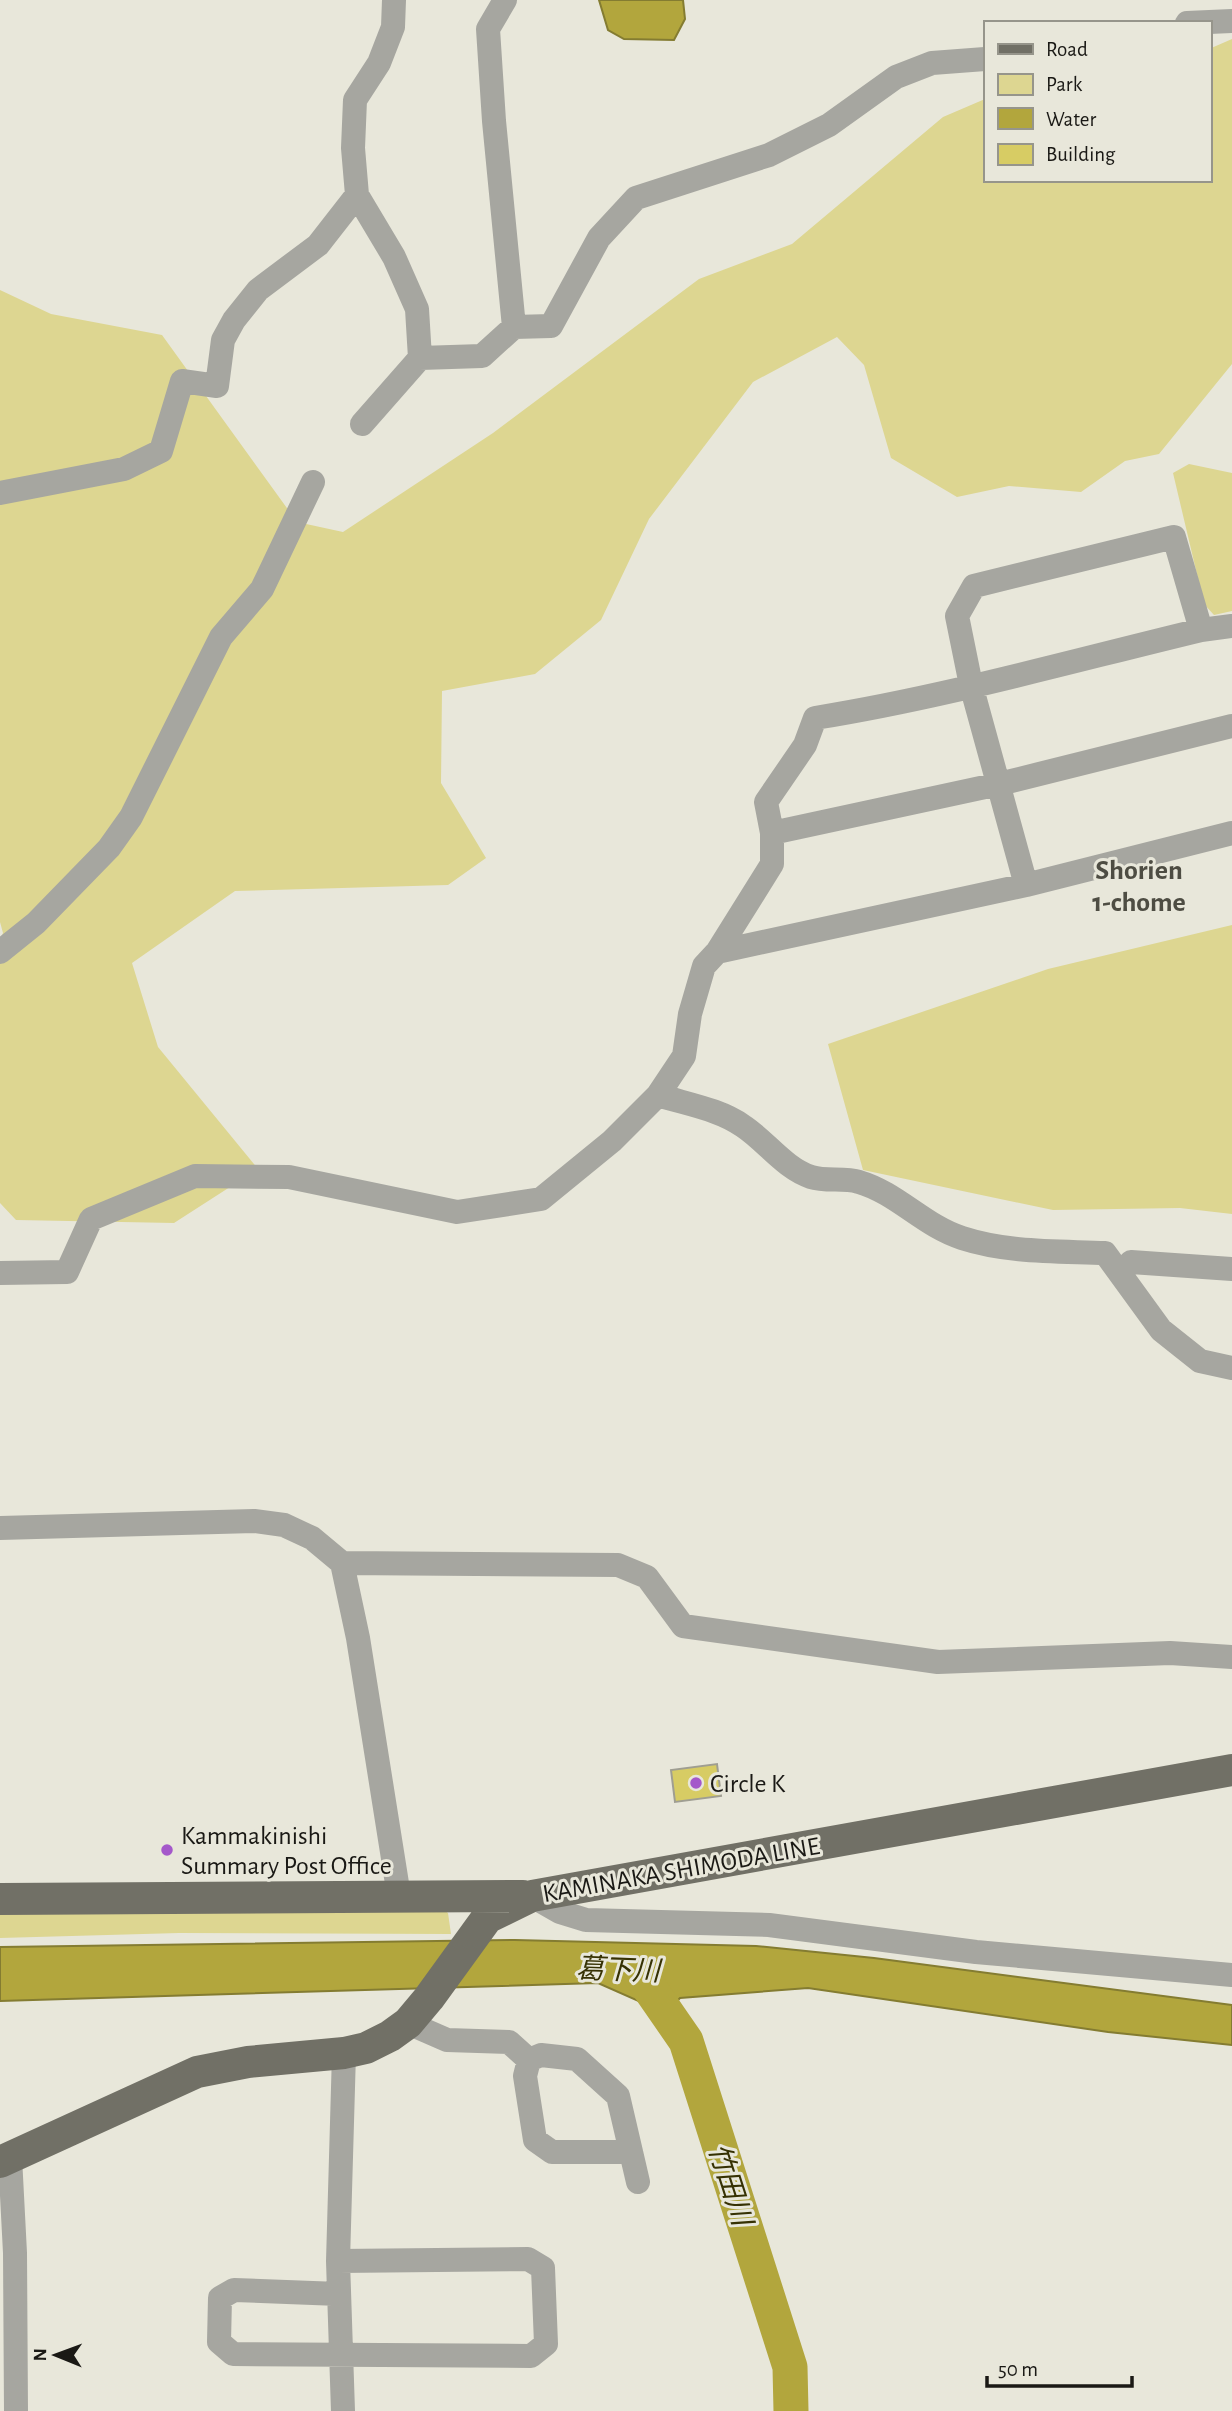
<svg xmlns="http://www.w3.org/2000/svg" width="1232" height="2411" font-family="'Alegreya Sans','Noto Sans JP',sans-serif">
<rect width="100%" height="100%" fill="#e8e7da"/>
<path fill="#ddd691" d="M1232,39V364L1159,454L1125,461L1081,492L1009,486L957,497L891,458L864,365L837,337L753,382L649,519L601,620L535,674L442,691L441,783L486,858L448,885L235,891L132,963L158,1047L258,1169L174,1223L16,1220L0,1203V940L3,933L0,922V290L51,314L162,335L297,522L343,532L493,433L699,279L792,244L943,117L985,99V180H1209V49Z
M1189,464L1232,473V611L1214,615L1204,604L1173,473Z
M1232,925V1214L1180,1208L1053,1210L863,1170L828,1044L1048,969Z
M0,1905L441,1908L448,1913L451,1934L179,1933L0,1938Z"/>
<path fill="#b2a63d" stroke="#847c31" stroke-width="2" d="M599,0H683L685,19L674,40L624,39L608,30Z
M515,1940L756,1946L874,1958L1232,2005V2045L1108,2032L808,1988L680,1998L660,2019L641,2002L598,1983L0,2001V1947Z"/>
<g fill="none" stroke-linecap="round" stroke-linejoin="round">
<path stroke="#b2a63d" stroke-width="35" d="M639,1973L686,2041L790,2367L791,2411"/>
</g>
<path fill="#d7cc64" stroke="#9f9e92" stroke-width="2" d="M717,1764L721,1796L675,1802L671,1770Z"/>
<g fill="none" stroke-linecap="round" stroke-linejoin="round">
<path stroke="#a6a6a0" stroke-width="24" d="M505,0L488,29L494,121L514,327
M1187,23L1232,21
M420,358L482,356L514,327L551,326L599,238L636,198L769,155L829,125L896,77L932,63L985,59
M362,424L420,358L417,309L394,257L357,195L353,148L355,100L379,63L393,27L394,0
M0,493L124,469L161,451L182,381L217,386L223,340L234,320L258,290L318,245L357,195
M772,833L999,784L1232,726
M1026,885L971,685L957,616L974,586L1174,537L1201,630
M0,952L36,923L109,848L131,817L221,637L262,589L313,482
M717,952L1026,885L1232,833
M658,1095C686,1104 719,1109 743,1126C766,1141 784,1168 811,1177C826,1182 844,1177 859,1182C897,1193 924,1226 962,1238C1008,1253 1058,1251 1105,1253L1161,1330L1200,1361L1232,1368
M1131,1262L1232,1269
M0,1273L67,1272L91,1219L195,1176L289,1177L457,1212L541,1199L612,1141L658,1095L684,1056L690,1014L704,966L717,952L772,864V833L766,802L805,745L815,718C945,697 1072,661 1201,630L1232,626
M0,1528L254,1521L284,1525L312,1538L342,1563L358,1638L399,1896
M342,1563L618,1565L647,1577L683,1626L938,1662L1170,1653L1232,1657
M532,1896L560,1912L586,1920L769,1925L976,1952L1232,1975
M408,2023L447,2040L509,2042L529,2060
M631,2152H552L535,2140L525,2076L529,2060L541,2055L577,2059L618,2096L638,2182
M10,2157L15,2253L16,2411
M338,2261L528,2259L543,2268L546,2344L531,2356L233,2354L219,2342L220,2298L234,2290L339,2294
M343,2411L338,2261L344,2053"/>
<path stroke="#717066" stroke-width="32" d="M0,1899L523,1896
M0,2162L197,2072L248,2062L344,2053L366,2048L390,2036L408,2023L429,1998L487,1918L532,1896L1232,1770"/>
</g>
<g fill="#a458ca" stroke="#e8e7da" stroke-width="2.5">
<circle cx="696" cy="1783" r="7"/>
<circle cx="167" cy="1850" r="7"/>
</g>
<g text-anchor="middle" stroke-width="6" stroke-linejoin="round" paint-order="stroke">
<g font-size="26" fill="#1a1915" stroke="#e8e7da" text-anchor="start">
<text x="710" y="1792">Circle K</text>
<text x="181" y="1844">Kammakinishi<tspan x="181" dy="30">Summary Post Office</tspan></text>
</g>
<g font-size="26" fill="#1a1915" stroke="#e8e7da">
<text transform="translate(681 1869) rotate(-10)" y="9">KAMINAKA SHIMODA LINE</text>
</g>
<g font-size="28" font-weight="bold" fill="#4e4d43" stroke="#e8e7da">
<text x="1139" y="879">Shorien<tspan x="1139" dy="32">1-chome</tspan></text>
</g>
<g font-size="28" font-style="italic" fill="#363103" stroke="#e8e7da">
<text transform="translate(618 1969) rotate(2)" y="10">葛下川</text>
<text transform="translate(731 2184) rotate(72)" y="10">竹田川</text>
</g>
</g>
<rect x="984" y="21" width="228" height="161" fill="#e8e7da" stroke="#96958b" stroke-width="2"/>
<rect x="998" y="44" width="35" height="10" fill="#717066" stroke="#96958b" stroke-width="2"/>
<text x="1046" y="56" font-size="21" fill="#1a1915">Road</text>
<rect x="998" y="74" width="35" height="21" fill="#ddd691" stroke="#96958b" stroke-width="2"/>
<text x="1046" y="91" font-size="21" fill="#1a1915">Park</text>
<rect x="998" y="108" width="35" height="21" fill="#b2a63d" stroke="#96958b" stroke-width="2"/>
<text x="1046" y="126" font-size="21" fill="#1a1915">Water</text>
<rect x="998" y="144" width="35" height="21" fill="#d7cc64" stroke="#96958b" stroke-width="2"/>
<text x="1046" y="161" font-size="21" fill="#1a1915">Building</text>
<g transform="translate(56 2355) rotate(271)" stroke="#e8e7da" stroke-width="5" paint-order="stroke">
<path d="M0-5L12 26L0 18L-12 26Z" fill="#1a1915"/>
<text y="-10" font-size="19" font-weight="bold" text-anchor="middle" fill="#1a1915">N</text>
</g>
<path d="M987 2376v10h145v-10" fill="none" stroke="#1a1915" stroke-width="3.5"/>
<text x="998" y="2376" font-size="21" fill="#1a1915" stroke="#e8e7da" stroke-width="5" paint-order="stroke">50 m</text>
</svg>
